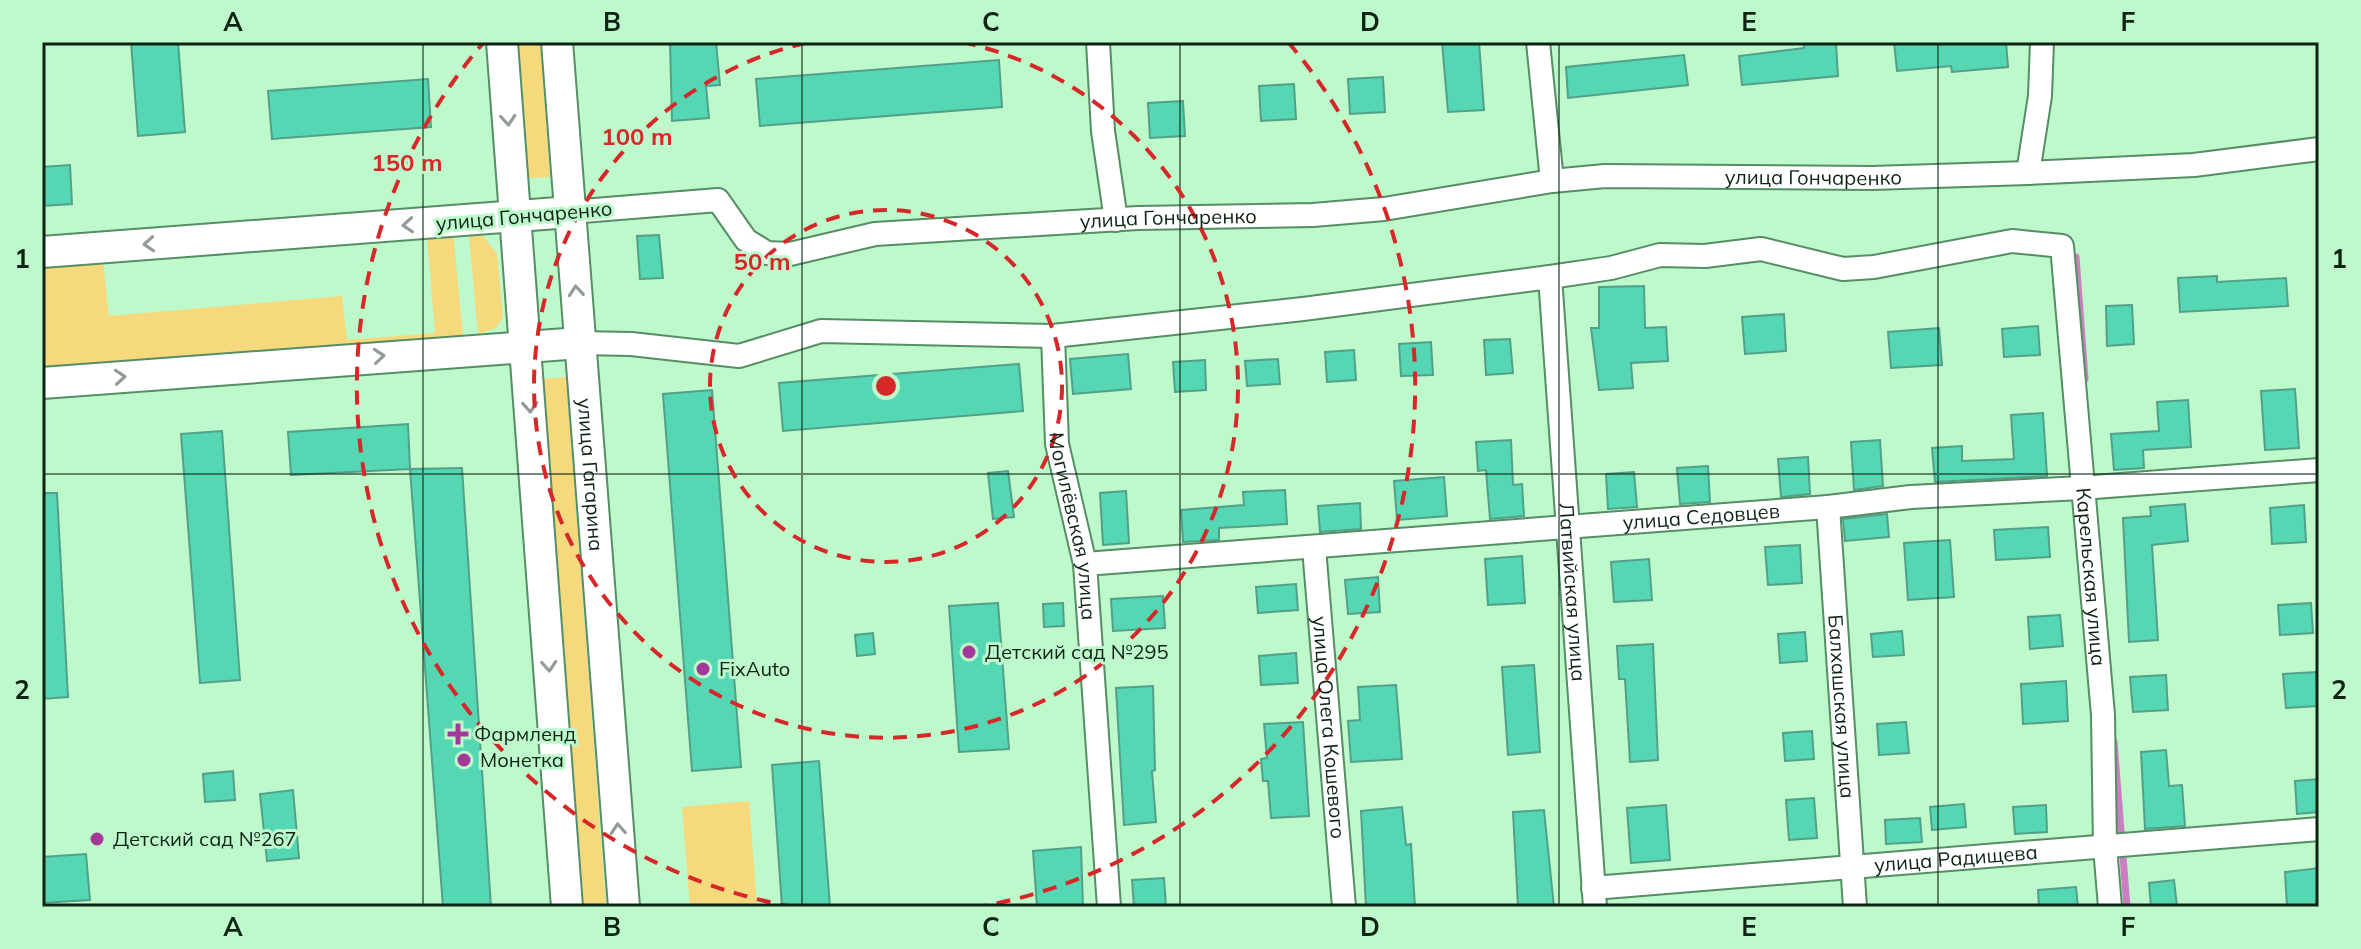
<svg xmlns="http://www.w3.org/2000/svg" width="2361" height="949" font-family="Mulish,sans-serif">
<rect width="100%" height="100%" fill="#bef9cc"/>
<path fill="#f6d87d" d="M519,42H540L550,177L529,178Z
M453,232L463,337L42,377V263L103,261L109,316L342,296L347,340L435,333L427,237Z
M469,235L483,236L497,254L503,318L496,328L478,334Z
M566,377L606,907H584L544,379Z
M749,801L757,907H690L682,807Z"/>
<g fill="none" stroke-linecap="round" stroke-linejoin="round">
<path stroke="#cb7fc0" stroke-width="7" d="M2076,257L2085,379
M2114,742L2127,907"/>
</g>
<path fill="#55d7b4" stroke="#52a089" stroke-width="2" d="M131,42H178L185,132L138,136Z
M670,42H716L720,85L706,86L709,118L672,121Z
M1442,42H1479L1484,110L1448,112Z
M1894,42H2006L2008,67L1952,72L1951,66L1897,71Z
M1836,43L1838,76L1742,85L1739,56L1804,48V44Z
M1684,55L1688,85L1568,98L1566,67Z
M999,60L1002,107L760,126L756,79Z
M1383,77L1385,112L1350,114L1348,79Z
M428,79L431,127L272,139L268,91Z
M1294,84L1296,119L1261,121L1259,86Z
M1183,101L1185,136L1150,138L1148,103Z
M70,165L72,204L42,206V167Z
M659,235L663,278L640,279L637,236Z
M2217,276V282L2286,278L2288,306L2180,312L2178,278Z
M1644,286L1645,328L1666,327L1668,361L1631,363L1633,388L1599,390L1591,328H1599V287Z
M2132,305L2134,344L2107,346L2106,306Z
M1784,314L1786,351L1745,354L1742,317Z
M2038,326L2040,355L2004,357L2002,329Z
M1939,328L1942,365L1891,368L1888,332Z
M1510,339L1513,373L1486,375L1484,340Z
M1431,342L1433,375L1401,376L1399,344Z
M1354,350L1356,380L1327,382L1325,352Z
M1128,354L1131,389L1073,394L1070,359Z
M1278,359L1280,384L1247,386L1245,361Z
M1205,360L1206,390L1175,392L1173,362Z
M1019,364L1023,411L783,431L779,383Z
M2295,389L2299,448L2265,450L2261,391Z
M712,390L741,767L692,771L663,394Z
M2188,400L2191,447L2143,450L2144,468L2114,470L2111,434L2159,431L2157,402Z
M2043,413L2047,476L1935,482L1932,448L1962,446V461L2014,459L2011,415Z
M408,424L410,469L291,475L288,432Z
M222,431L240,680L200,683L181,434Z
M1511,440L1513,485L1522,484L1524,516L1490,519L1486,470L1478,471L1476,442Z
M1880,440L1883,486L1854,490L1851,442Z
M1808,457L1810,494L1781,497L1778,459Z
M1708,466L1710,502L1680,504L1677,468Z
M462,468L491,907H443L410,469Z
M1008,471L1014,517L993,519L988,473Z
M1634,472L1637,507L1608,509L1606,474Z
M1444,477L1447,516L1397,520L1394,481Z
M1285,490L1287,524L1219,528V540L1183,542L1181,510L1244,505L1243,492Z
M1126,491L1129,543L1103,545L1100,493Z
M42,493H57L68,697L42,699Z
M1360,503L1361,529L1320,532L1318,506Z
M2185,504L2188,541L2152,545L2158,640L2129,642L2123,518L2151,516L2150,507Z
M2304,505L2306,542L2272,544L2270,508Z
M1887,514L1889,537L1845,541L1843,519Z
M2048,527L2050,557L1996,560L1994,530Z
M1950,540L1954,597L1908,600L1904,543Z
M1800,545L1802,583L1768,585L1765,547Z
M1522,556L1525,603L1488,605L1485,559Z
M1649,559L1652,600L1614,602L1611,562Z
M1378,577L1380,612L1348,614L1345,580Z
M1296,584L1298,610L1258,613L1256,587Z
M1163,596L1165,628L1113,631L1111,599Z
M998,603L1009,749L959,752L949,606Z
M1063,603L1064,626L1044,627L1043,604Z
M2311,603L2313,633L2280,635L2278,605Z
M2060,615L2063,646L2030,649L2028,617Z
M1902,631L1904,655L1873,657L1871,634Z
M1805,632L1807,661L1780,663L1778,634Z
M873,633L875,654L857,656L855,635Z
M1653,644L1658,760L1630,762L1625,679H1619L1617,646Z
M1296,653L1298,683L1261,685L1259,656Z
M1534,665L1540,752L1508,755L1502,667Z
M2316,672L2318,706L2286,708L2283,674Z
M2166,675L2168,710L2133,712L2130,677Z
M2066,681L2068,721L2023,724L2021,684Z
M1396,685L1402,759L1351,762L1348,721L1360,720L1358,687Z
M1153,686L1155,770L1152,771L1156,822L1124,825L1116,688Z
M1303,722L1309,816L1271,818L1268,781H1263L1261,759L1267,758L1264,724Z
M1906,722L1909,753L1879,755L1877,724Z
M1812,731L1814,759L1785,761L1783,733Z
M2166,750L2169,786L2182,785L2185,826L2145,829L2141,752Z
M819,761L830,907H782L772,765Z
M233,771L235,800L205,802L203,774Z
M2319,779V812L2297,814L2295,781Z
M293,790L299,858L267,861L260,794Z
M1814,798L1817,838L1789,840L1786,800Z
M1964,804L1966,827L1932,830L1930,807Z
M1666,805L1670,860L1631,863L1627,808Z
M2046,805L2047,832L2015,834L2013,807Z
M1402,807L1406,845L1411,844L1415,907H1366L1361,811Z
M1544,810L1554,907H1518L1513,812Z
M1920,818L1922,842L1886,844L1885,820Z
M1081,847L1083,907H1037L1033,851Z
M86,854L90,900L42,903V857Z
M2319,868V906L2287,907L2285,872Z
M1164,878L1166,907H1134L1132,880Z
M2174,880L2177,907H2151L2149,883Z
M2076,887L2078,907H2039L2038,890Z"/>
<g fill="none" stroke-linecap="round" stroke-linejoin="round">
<defs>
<g id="street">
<path d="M1098,42L1103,131L1116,220"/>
<path d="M1538,42L1552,181"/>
<path d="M2028,173L2040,96L2042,42"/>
<path id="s1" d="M570,212L718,200L746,240L767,253L790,254L875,234L1138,218L1313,215L1384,209L1552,181L1605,176L1872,178L2028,173L2194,165L2319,149"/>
<path id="s2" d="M1550,277L1595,907"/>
<path id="s3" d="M1053,336L1057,444L1085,564L1109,907"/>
<path id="s4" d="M580,343L631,344L739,356L821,331L1053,336L1303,309L1550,277L1611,268L1660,255L1705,256L1761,249L1843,269L1874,267L2012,241L2062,246L2103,715L2105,847L2110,907"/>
<path id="s5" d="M1828,507L1855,907"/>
<path id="s6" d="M1314,548L1344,907"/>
<path id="s7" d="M1085,564L1828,507L1911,497L2081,488L2319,470"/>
<path id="s8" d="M1593,888L2319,829"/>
</g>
<g id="secondary">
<path d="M502,42L567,907"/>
<path id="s9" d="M557,42L624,907"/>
<path d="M42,252L570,212"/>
<path d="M42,383L580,343"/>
</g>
</defs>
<use href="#street" stroke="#558d65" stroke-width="26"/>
<use href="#secondary" stroke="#558d65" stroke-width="34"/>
<use href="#street" stroke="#fff" stroke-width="22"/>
<use href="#secondary" stroke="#fff" stroke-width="30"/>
</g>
<defs><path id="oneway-chevron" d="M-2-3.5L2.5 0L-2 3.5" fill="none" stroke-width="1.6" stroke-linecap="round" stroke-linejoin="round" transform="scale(2)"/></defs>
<g stroke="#929c95">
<use href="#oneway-chevron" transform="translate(508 120) rotate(86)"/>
<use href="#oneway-chevron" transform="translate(408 225) rotate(176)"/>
<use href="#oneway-chevron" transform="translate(149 244) rotate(176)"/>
<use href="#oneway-chevron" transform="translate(576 291) rotate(-95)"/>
<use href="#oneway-chevron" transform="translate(379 356) rotate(-5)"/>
<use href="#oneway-chevron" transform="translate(120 377) rotate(-4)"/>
<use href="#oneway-chevron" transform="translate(530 407) rotate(86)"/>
<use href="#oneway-chevron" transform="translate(549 666) rotate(86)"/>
<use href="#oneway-chevron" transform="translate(618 829) rotate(-94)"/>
</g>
<path fill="none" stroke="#0d2414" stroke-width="2" stroke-opacity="0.55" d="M423,42V907M802,42V907M1180,42V907M1559,42V907M1938,42V907M42,474H2319"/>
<g fill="none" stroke="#d62828" stroke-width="4" stroke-dasharray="14 10">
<circle cx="886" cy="386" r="176"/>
<path d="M962 42A352 352 0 1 1 810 42"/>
<path d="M794 907A529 529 0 0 1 484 42M1288 42A529 529 0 0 1 978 907"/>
</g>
<g fill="#a33898" stroke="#bef9cc" stroke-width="3">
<circle cx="969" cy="652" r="8"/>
<circle cx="703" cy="669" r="8"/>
<path d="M454 722h8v8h8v8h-8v8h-8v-8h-8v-8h8z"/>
<circle cx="464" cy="760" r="8"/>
<circle cx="97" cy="839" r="8"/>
</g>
<g text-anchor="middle" stroke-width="6" stroke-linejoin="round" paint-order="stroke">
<g font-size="20" fill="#0d2414" stroke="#bef9cc">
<text dy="7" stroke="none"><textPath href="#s1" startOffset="1274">улица Гончаренко</textPath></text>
<text transform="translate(524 216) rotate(-5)" y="7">улица Гончаренко</text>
<text dy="7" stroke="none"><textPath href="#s1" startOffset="626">улица Гончаренко</textPath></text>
<text dy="7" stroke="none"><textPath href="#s9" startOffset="434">улица Гагарина</textPath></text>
<text dy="7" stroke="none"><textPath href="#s7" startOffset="618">улица Седовцев</textPath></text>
<text dy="7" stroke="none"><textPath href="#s3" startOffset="192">Могилёвская улица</textPath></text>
<text dy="7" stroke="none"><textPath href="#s4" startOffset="1830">Карельская улица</textPath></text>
<text dy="7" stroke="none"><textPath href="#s2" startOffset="316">Латвийская улица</textPath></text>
<text dy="7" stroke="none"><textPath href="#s5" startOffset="200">Балхашская улица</textPath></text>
<text dy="7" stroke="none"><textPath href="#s6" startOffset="180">улица Олега Кошевого</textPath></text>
<text dy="7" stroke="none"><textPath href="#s8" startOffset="364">улица Радищева</textPath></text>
</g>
<g font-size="20" fill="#0d2414" stroke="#bef9cc" text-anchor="start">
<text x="985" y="659">Детский сад №295</text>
<text x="719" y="676">FixAuto</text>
<text x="474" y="741">Фармленд</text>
<text x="480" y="767">Монетка</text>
<text x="113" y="846">Детский сад №267</text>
</g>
</g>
<circle cx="886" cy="386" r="12" fill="#d62828" stroke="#bef9cc" stroke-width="4"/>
<g font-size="24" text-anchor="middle" font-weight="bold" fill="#d62828" stroke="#bef9cc" stroke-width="6" stroke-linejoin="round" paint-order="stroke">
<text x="637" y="145">100 m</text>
<text x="407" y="171">150 m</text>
<text x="762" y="270">50 m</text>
</g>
<rect width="2361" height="949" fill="none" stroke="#bef9cc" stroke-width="88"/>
<rect x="44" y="44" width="2273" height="861" fill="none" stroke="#0d2414" stroke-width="3"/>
<g font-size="26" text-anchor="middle" font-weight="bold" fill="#0d2414">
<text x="233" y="31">A</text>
<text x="612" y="31">B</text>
<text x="991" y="31">C</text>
<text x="1370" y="31">D</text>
<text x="1749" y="31">E</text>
<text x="2128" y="31">F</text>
<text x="22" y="268">1</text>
<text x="2339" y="268">1</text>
<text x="22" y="699">2</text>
<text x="2339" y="699">2</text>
<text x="233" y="936">A</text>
<text x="612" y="936">B</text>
<text x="991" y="936">C</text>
<text x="1370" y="936">D</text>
<text x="1749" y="936">E</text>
<text x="2128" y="936">F</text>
</g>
</svg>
